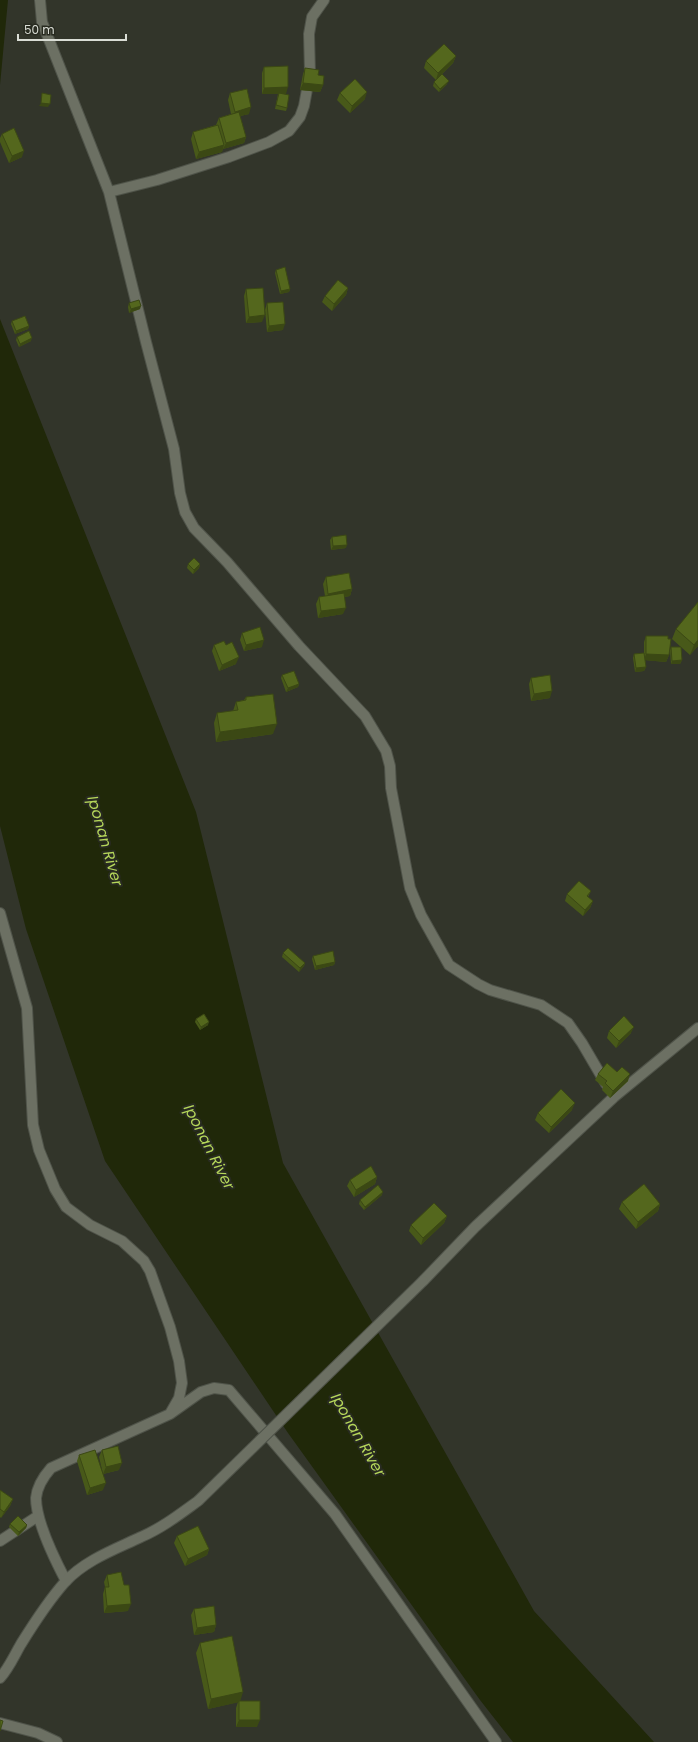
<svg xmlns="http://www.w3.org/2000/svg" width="698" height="1742" font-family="Poppins,sans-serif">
<rect width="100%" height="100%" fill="#32352a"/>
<path fill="#202809" d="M0,0H8L0,85Z
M0,319L196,812L283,1163L534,1611L654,1742H513L480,1700L288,1433L105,1161L26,929L0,826Z"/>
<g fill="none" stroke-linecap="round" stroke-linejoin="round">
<defs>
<path id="street" d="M40,0L42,22L109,192L146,342L174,449L180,493L185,512L194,528L227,562L299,646L365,716L386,751L390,766L391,788L410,888L421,915L449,965L478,984L490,990L541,1005L568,1023L582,1043L606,1084
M109,192L157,180L229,157L269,142L289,131L300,117L304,106L310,73L309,34L312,17L324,0
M0,913L27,1008L33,1125L39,1150L55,1189L66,1207L90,1225L122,1241L144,1261L150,1271L170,1327L179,1361L182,1383L179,1398L171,1412
M0,1541L38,1516
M66,1581C55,1560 36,1521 36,1498C37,1486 44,1476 51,1468L170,1414L201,1392L214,1388L229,1390L335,1514L496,1742
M0,1723L38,1733L57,1742"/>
<path id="secondary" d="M423,1281L475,1227L614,1097L698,1028
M0,1678C9,1668 14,1656 21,1644C34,1623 49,1600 65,1582C85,1560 116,1549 141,1537C162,1528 180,1514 198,1501"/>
</defs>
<use href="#street" stroke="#4f5349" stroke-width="12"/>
<use href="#secondary" stroke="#4f5349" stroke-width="12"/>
<use href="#street" stroke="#6c7063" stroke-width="10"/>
<use href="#secondary" stroke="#6c7063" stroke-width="10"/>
<defs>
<path id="secondary-bridge" d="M198,1501L423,1281"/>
</defs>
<use href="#secondary-bridge" stroke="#4f5349" stroke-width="12" stroke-linecap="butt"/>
<use href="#secondary-bridge" stroke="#6c7063" stroke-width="10"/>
</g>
<path fill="#485919" d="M456,56L453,63L436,80L424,68L426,61Z
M264,67L286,94H283L287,108L286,111L275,109L278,94H262V73Z
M305,68L318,75L323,85L320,92L300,90L303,74Z
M434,82L447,84L439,92L433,86Z
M230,93L249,114L240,116L246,137L244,143L223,149V148L222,152L196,159L191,139L193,132L216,125L219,118L231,114L228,100Z
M340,93L365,99L350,113L337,100Z
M2,134L22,157L9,163L0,142V138Z
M276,270L290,289L289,292L280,294L275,273Z
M348,288L346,295L332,311L322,302L325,296Z
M246,289L262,322L246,323L244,296Z
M129,303L140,309L129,313L128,307Z
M267,303L283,330L267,332L265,310Z
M12,321L29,326L28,329L15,334L11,324Z
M17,337L31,341L19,347L16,340Z
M332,537L346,548L331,550L330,540Z
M188,564H200L199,568L193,574L187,568Z
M326,577L352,589L350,596L344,597L343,614L318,618L316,604L319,597L325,596L323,584Z
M676,629L698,646L690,655L672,639Z
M242,633L262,647L244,651L240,640Z
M646,636L669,655L666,662L645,660L646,667L644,671L635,672L633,658L634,654L644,653V642Z
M214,645H226L236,664L219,671L212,651Z
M671,647L682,660L680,664H671L670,650Z
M282,675L299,684L298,687L286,692L281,678Z
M531,678L550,698L531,701L529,684Z
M246,697L273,734L216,742L214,723L217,713L233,711L236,702L244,700Z
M591,891L588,897L593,901L590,908L583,916L565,901L567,894Z
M283,953L305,963L304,966L299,972L282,957Z
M313,956L335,962L334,965L315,970L312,959Z
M196,1019L208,1025L200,1030L195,1022Z
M609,1031L631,1033L616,1048L607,1038Z
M598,1074L628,1081L610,1098L602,1090L603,1087L595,1080Z
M572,1110L549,1133L535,1120L538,1113Z
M377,1177L375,1184L354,1197L347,1186L350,1180Z
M382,1195L364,1210L359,1204L360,1200Z
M622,1202L660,1204L658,1211L636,1229L619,1209Z
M447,1216L444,1223L421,1245L409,1231L411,1225Z
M102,1450L119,1470L103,1474L99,1457Z
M79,1455L103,1490L87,1495L77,1461Z
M0,1490L13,1499L10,1506L1,1518L0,1517Z
M10,1524L27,1525L26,1528L18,1536L9,1527Z
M177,1536L209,1549L207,1555L185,1566L174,1543Z
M107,1575L128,1611L104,1613L103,1594L105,1587L104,1582Z
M194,1609L216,1625L214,1632L194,1635L191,1615Z
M200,1643L240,1701L257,1727H236V1708L238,1702L208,1709L196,1653Z"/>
<path fill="#3b4814" d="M456,56L453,63L436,80L438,73Z
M449,81L447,84L439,92L440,89Z
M303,83L323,85L320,92L300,90Z
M288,87L286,94H262L264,88Z
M367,92L365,99L350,113L352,106Z
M41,103L50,104L48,107L39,106Z
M251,107L249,114L232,118L235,112Z
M246,137L244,143L223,149L226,143Z
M224,145L222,152L196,159L199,152Z
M24,151L22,157L9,163L12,156Z
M348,288L346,295L332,311L334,304Z
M290,289L289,292L280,294L281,291Z
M141,306L140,309L129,313L131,309Z
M265,315L262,322L246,323L249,317Z
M285,324L283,330L267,332L269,326Z
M29,326L28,329L15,334L16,331Z
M32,338L31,341L19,347L20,344Z
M347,545L346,548L331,550L333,546Z
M200,564L199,568L193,574L194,570Z
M352,589L350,596L326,600L328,594Z
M346,608L343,614L318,618L321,611Z
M264,640L262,647L244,651L246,645Z
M698,640V646L690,655L694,645Z
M646,654L669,655L666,662L644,660Z
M239,657L236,664L219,671L222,665Z
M682,660L680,664H671L672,661Z
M646,667L644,671L635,672L636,668Z
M299,684L298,687L286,692L288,688Z
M552,691L550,698L531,701L534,694Z
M277,724L273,734L216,742L220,732Z
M593,901L590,908L583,916L585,910Z
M335,962L334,965L315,970L316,966Z
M305,963L304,966L299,972L300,968Z
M209,1022L208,1025L200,1030L201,1027Z
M634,1027L631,1033L616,1048L619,1041Z
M630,1074L628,1081L610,1098L613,1091Z
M575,1103L572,1110L549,1133L551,1127Z
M377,1177L375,1184L354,1197L356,1190Z
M383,1192L382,1195L364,1210L365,1207Z
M660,1204L658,1211L636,1229L638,1222Z
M447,1216L444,1223L421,1245L423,1238Z
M122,1463L119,1470L103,1474L106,1467Z
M106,1483L103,1490L87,1495L90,1488Z
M13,1499L10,1506L1,1518L4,1512Z
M27,1525L26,1528L18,1536L19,1532Z
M209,1549L207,1555L185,1566L188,1559Z
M131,1604L128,1611L104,1613L107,1606Z
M216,1625L214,1632L194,1635L197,1628Z
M243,1692L240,1702L208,1709L211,1699Z
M239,1720H260L257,1727H236Z"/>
<path fill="#54671d" stroke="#3b4814" d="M444,44L456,56L438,73L426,61Z
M288,66V87L264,88V67Z
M305,68L319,70L318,75L324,76L323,85L303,83Z
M442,74L449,81L440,89L434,82Z
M355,79L367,92L352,106L340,93Z
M247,89L251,107L235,112L230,93Z
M42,93L51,95L50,104L41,103Z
M279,93L289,95L287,108L276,105Z
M239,112L246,137L226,143L219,118Z
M218,125L224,145L199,152L193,132Z
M14,128L24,151L12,156L2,134Z
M285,267L290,289L281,291L276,270Z
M338,280L348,288L334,304L325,296Z
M263,288L265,315L249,317L246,289Z
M139,300L141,306L131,309L129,303Z
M283,302L285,324L269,326L267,303Z
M25,316L29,326L16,331L12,321Z
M29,331L32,338L20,344L17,337Z
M346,535L347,545L333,546L332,537Z
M194,558L200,564L194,570L188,564Z
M349,573L352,589L328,594L326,577Z
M344,593L346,608L321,611L319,597Z
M698,602V640L694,645L676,629Z
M260,627L264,640L246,645L242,633Z
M646,636H668V639H671L669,655L646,654Z
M224,641L226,645L232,642L239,657L222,665L214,645Z
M671,647H681L682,660L672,661Z
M644,653L646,667L636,668L634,654Z
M294,671L299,684L288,688L282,675Z
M550,675L552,691L534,694L531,678Z
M273,694L277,724L220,732L217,713L238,710L236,702L246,700V697Z
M579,881L591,891L587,896L593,901L585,910L567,894Z
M288,948L305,963L300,968L283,953Z
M333,951L335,962L316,966L313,956Z
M204,1014L209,1022L201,1027L196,1019Z
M624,1016L634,1027L619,1041L609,1031Z
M607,1063L617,1072L622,1067L630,1074L613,1091L605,1083L607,1081L598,1074Z
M561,1089L575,1103L551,1127L538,1113Z
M371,1166L377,1177L356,1190L350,1180Z
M644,1184L660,1204L638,1222L622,1202Z
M378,1185L383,1192L365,1207L360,1200Z
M434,1203L447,1216L423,1238L411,1225Z
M118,1446L122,1463L106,1467L102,1450Z
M95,1450L106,1483L90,1488L79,1455Z
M0,1490L13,1499L4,1512L0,1509Z
M18,1516L27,1525L19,1532L10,1524Z
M198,1526L209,1549L188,1559L177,1536Z
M121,1572L124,1585H129L131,1604L107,1606L105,1587H109L107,1575Z
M214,1606L216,1625L197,1628L194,1609Z
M232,1636L243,1692L211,1699L200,1643Z
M239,1701H260V1720H239Z
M0,1720L3,1721L0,1731Z"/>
<g text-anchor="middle" stroke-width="4" stroke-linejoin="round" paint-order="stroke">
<g font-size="15" font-style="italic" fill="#b5d65a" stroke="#282b20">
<text transform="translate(105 841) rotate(74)" y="5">Iponan River</text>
<text transform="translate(209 1147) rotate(63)" y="5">Iponan River</text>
<text transform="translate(358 1435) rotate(60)" y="5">Iponan River</text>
</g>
</g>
<path d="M18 34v6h108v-6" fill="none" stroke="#daddd5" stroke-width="2"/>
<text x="24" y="34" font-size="12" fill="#daddd5" stroke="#282b20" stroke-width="3" paint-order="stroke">50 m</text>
</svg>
